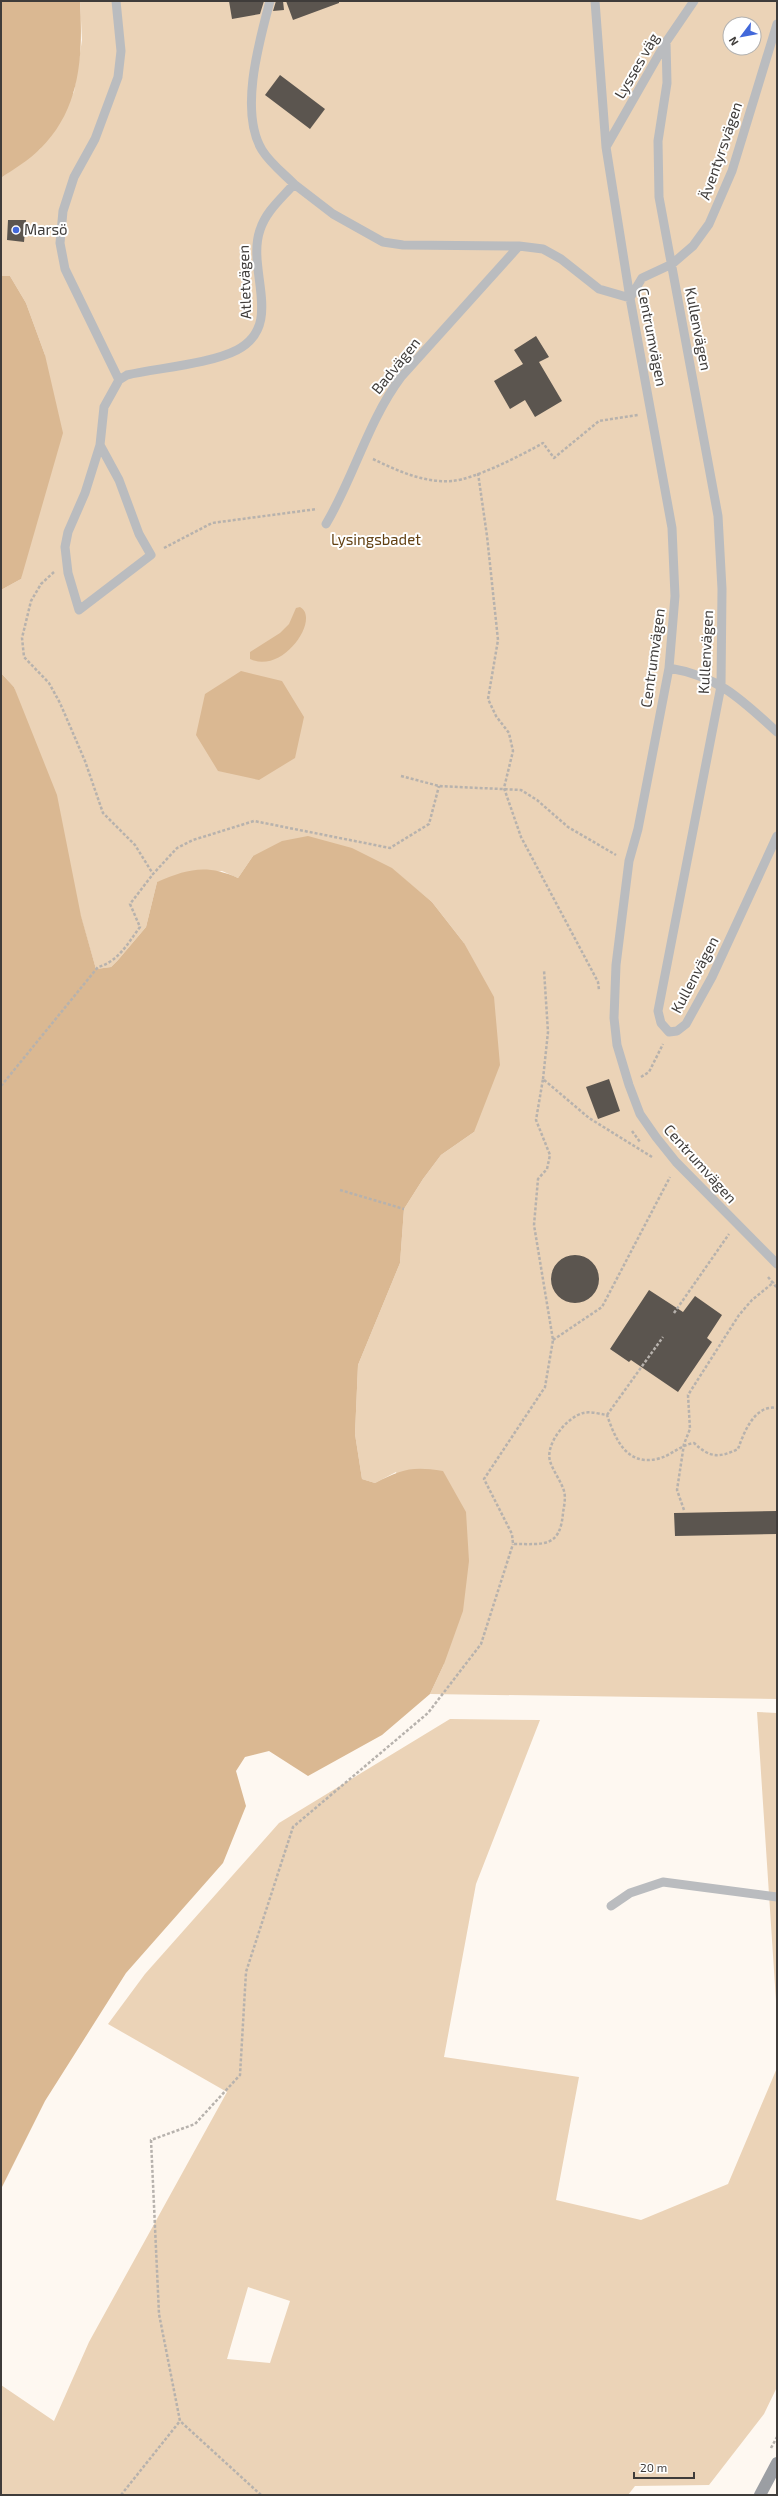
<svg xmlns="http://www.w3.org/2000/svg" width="778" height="2496" font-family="'Exo 2',sans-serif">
<rect width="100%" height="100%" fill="#fef8f1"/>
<path fill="#ebd3b7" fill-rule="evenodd" d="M80,1H777V1699L430,1694L444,1664L396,1472L375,1483L362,1479L355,1434L358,1365L400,1263L404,1209L423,1179L441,1155L474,1132L464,943L432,902L391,868L253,856L238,878L222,871L157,882L146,927L118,960L111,967L96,969L14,687L1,673V590L21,579L45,355L26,303L10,276H1V178L40,149L74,92L82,40ZM730,24H754V48H730Z
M757,1712L777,1713V2016Z
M450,1719L540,1720L476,1884L444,2057L579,2077L556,2200L641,2220L728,2184L777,2068V2387L764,2414L709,2485L635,2486L628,2495H1V2385L54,2421L89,2342L227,2092L108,2024L145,1974L279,1823ZM248,2287L290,2301L270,2363L227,2359Z"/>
<path fill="#dab892" d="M1,1H80C83,55 81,109 40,149C29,160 14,169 1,178Z
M1,276H10L26,303L45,355L63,433L21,579L1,590Z
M300,607C321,618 283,675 250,659V652L280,633L289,624L296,608Z
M241,671L282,681L304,717L295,758L259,780L218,771L196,735L205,694Z
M1,673L14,687L57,795L81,916L96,969L111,967L118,960L146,927L157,882C188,869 206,864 238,878L253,856L282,841L308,836L352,848L392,868L432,902L464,943L494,997L500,1065L474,1132L441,1155L423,1179L404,1209L400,1263L358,1365L355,1434L362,1479L375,1483C402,1469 412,1466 443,1471L466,1512L469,1561L463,1611L444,1664L430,1694L382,1735L308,1776L269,1751L245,1757L236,1771L246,1806L223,1863L126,1973L45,2101L1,2189Z"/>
<path fill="#5b554f" d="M229,1H264L260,14L232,19Z
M276,1H283L284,10L273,11Z
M286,1H339V3L293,20Z
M280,75L325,109L310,129L265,95Z
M8,220H26L24,242L7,240Z
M536,336L549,357L539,362L562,401L535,417L525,400L510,409L494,381L523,364L514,350Z
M609,1079L620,1111L598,1119L586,1087Z
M551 1279a24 24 0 1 1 48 0a24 24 0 1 1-48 0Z
M649,1290L683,1312L695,1296L722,1315L707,1338L712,1342L678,1392L631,1360L629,1362L610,1349Z
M777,1511V1534L675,1536L674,1513Z"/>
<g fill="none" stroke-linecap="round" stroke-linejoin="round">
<path stroke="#b7b2ad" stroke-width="2.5" stroke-dasharray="3 2" stroke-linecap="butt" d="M373,459C398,471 424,483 452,481C475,479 522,455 543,443L554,458L599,421L638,415
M478,473L487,536L498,640L488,699L496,716L509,733L513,751L504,788L521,837L598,982L599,990
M164,548L212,523L317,509
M54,572L41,584L31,601L22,638L24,657L49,683L60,703L85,761L103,813L135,845L153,874L177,848L193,840L254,821L390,848L429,824L439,786
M401,776L439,786L521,790L537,800L568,827L616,855
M641,1077L649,1072L663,1044
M543,1079L548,1032L544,970
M1,1086L98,967C118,962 128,943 140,927L130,904L153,874
M632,1131L640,1142
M652,1157L589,1118L543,1079L536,1120L550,1155L547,1169L538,1179L534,1225L553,1340L545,1387L484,1479L512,1534L513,1544C544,1544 560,1548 563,1513C564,1506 566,1498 564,1491C561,1481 553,1471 550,1461C545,1444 567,1417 583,1413C590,1411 600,1414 607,1415C615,1438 626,1466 657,1459C671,1456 680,1445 694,1443C710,1458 719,1458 738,1449C744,1432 755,1404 777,1408
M340,1190L404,1209
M768,1277L777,1288
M674,1313L729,1234
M553,1340L602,1307L670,1177
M607,1415L663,1337
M684,1510L677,1490L684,1444L690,1429L688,1395L739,1315L752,1300L774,1282
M771,2448L777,2437
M121,2495L180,2421
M261,2495L180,2421L159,2314L151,2140L195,2124L240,2075L246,1972L293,1827L428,1713L481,1644L513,1544"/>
<path stroke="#babcbf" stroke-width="9" d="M116,1L121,51L118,77L95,139L74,177L63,211L60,243L65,269L119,380L127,375C158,368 210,364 237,350C285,325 246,270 260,230C266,211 282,198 294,184L333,214L383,242L403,245L519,246L543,249L561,259L599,289L630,298L642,278L672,264L693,246L709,224L732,171L777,24
M270,1C259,42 239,112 262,150C270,163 283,173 294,184
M595,1L606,147L630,298L672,528L675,596L669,668L638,829L629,861L616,965L614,1018L617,1045L629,1085L640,1114L656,1137L676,1162L777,1264
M666,42L667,83L658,141L659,197L718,516L722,589L721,686L658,1011L661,1023L669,1032L677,1031L686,1024L712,977L777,836
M606,147L666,42L694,1
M100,445L85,493L68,532L65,547L68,573L79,610L151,555L139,534L119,480L100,445L104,407L119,380
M326,524C354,477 368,421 401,377L519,246
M669,668C718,676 741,699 777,732
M611,1906L630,1893L663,1882L777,1897"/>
<path stroke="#9b9ea3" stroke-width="12" d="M760,2495L777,2463"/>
</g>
<circle fill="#4268da" stroke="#fff" stroke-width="1.5" cx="16" cy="230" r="4"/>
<g text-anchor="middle" stroke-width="4" stroke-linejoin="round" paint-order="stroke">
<g font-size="15" fill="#3f3c3a" stroke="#fff">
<text transform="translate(637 66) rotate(-60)" y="5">Lysses väg</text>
<text transform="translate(721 151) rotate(-71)" y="5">Äventyrsvägen</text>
<text transform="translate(245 282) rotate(-92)" y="5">Atletvägen</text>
<text transform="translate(698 329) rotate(79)" y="5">Kullenvägen</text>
<text transform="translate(652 337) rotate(79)" y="5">Centrumvägen</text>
<text transform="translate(396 366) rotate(-51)" y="5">Badvägen</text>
<text transform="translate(706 652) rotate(-87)" y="5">Kullenvägen</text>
<text transform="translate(653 658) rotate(-82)" y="5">Centrumvägen</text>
<text transform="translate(695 975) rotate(-62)" y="5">Kullenvägen</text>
<text transform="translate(700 1164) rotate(48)" y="5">Centrumvägen</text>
</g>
<g font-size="15" fill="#3f3c3a" stroke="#fff" text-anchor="start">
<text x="24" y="235">Marsö</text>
</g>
<g font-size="15" fill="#624012" stroke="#fff">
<text x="376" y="545">Lysingsbadet</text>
</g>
</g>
<rect width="778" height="2496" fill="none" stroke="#3f3c3a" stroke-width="4"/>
<g transform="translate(742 36) rotate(238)"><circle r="19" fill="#ffffff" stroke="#b2b1b0"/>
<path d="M0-3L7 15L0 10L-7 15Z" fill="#4268da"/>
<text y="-6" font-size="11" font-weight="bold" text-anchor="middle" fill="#3f3c3a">N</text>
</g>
<path d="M634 2472v6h60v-6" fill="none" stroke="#3f3c3a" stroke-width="2"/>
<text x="640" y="2472" font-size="12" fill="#3f3c3a" stroke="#ffffff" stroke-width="3" paint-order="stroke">20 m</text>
</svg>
